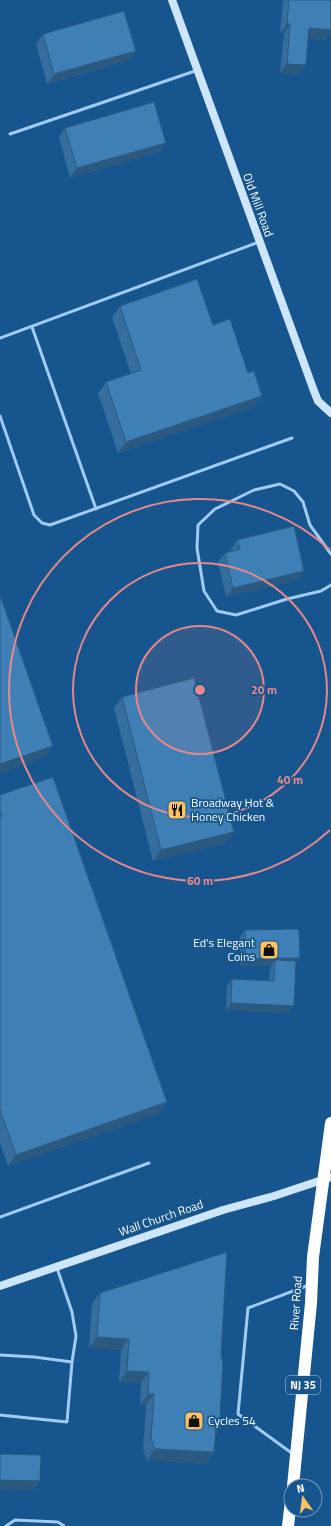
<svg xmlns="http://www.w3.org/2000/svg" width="331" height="1526" font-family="'Titillium Web',sans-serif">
<rect width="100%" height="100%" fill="#16558e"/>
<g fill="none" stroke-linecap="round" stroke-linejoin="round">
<path stroke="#a1cbf0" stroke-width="3" d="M10,134L198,70
M32,327L96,509
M0,338L259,242
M0,416L34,515L42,523L50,525L292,438
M331,554L310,525L303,502L294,491L280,484L254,490L215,509L198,525L197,548L204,591L217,611L236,615L287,599L321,591L331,585
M0,1217L149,1163
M57,1268L72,1312L76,1336L72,1362
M0,1355L34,1357L72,1362L67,1422L0,1415
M293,1454L238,1414L248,1308L309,1285
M6,1526L15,1520L58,1522L64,1526"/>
<path stroke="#cee6fb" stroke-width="8" d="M172,0L314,391L318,401L331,413
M0,1286L223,1210L274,1196L331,1177"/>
<path stroke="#fff" stroke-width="12" d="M293,1486L311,1303L313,1257L331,1123
M288,1526L291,1501"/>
</g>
<path fill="#356d9d" d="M283,0H331V32L326,40L308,38L299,75L280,73L284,34L280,33Z
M43,34L136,51L129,60L47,84L36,44Z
M65,128L166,143L159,152L70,178L59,137Z
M120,306L213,325L248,373L262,396L254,407L118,453L98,393L106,382L131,374L112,317Z
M237,540L304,571L297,580L226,597L218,562L225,553L231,551V549Z
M122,697L226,843L153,861L114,708Z
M0,795L167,1102L160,1113L8,1166L0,1143Z
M245,930L296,963L289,1013L226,1010L227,986L232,979L269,981L270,967L271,966H240V937Z
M100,1293L215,1436L214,1452L206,1464L147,1460L143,1450L146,1405H140L141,1383L119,1382L121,1350L89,1348L92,1304Z"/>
<path fill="#2b597f" d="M287,24H290L284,34L280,33Z
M309,28L331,30V32L326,40L303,38Z
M136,51L129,60L47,84L54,74Z
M287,64L306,65L299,75L280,73Z
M166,143L159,152L70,178L77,168Z
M262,396L254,407L118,453L126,442Z
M304,571L297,580L226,597L233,588Z
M53,746L45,757L0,773V764Z
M234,832L226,843L153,861L161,850Z
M300,958L295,966L275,960L271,966H240L245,959Z
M231,1003L294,1006L289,1013L226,1010Z
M167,1102L160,1113L8,1166L16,1155Z
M97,1337L129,1339L121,1350L89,1348Z
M127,1371L149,1372L141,1383L119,1382Z
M148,1394H154L146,1405H140Z
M223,1425L215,1436L216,1427Z
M155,1449L214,1452L206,1464L147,1460Z
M0,1480L40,1481L34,1491L0,1490Z"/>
<path fill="#3e7fb6" stroke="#2b597f" d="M289,0H331V30L309,28L306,65L287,64L290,24H287Z
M124,11L136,51L54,74L43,34Z
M154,102L166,143L77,168L65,128Z
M197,279L213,325L230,319L248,373L254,371L262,396L126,442L106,382L141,370L120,306Z
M294,526L304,571L233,588L225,553L240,549L237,540Z
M0,595L53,746L0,764Z
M194,678L234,832L161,850L122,697Z
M53,777L167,1102L16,1155L0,1110V816H2L0,811V795Z
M299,929L300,958L245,959V930Z
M275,960L296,961L294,1006L231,1003L232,979L274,981Z
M227,1252L221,1356L223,1362L220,1416L223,1425L216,1427L214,1452L155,1449L151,1439L154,1394H148L149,1372L127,1371L129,1339L97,1337L100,1293Z
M0,1454L41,1455L40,1481L0,1480Z"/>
<circle cx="200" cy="690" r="64" fill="#e88989" fill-opacity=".12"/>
<g fill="none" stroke="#e88989" stroke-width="2">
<circle cx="200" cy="690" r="64"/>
<circle cx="200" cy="690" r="127"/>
<path d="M330 830A191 191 0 1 1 330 550"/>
</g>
<defs>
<symbol id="restaurant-square" viewBox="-11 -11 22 22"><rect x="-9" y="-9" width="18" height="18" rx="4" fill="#ffc25f" stroke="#16558e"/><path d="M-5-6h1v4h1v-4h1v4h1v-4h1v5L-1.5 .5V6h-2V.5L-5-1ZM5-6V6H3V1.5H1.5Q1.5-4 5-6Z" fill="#111"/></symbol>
<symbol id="shop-square" viewBox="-11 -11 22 22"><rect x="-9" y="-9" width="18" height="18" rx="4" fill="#ffc25f" stroke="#16558e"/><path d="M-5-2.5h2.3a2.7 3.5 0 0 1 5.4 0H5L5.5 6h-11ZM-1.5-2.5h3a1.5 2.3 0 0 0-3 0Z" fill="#111"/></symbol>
</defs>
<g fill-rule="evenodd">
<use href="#restaurant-square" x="166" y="799" width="22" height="22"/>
<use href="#shop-square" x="258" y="939" width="22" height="22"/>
<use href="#shop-square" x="183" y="1410" width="22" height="22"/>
</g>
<g text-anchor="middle" stroke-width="3.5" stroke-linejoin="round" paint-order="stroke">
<rect fill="#16558e" stroke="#b9ccdd" stroke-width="1" x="286" y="1376" width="34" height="18" rx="3"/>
<g font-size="11" font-weight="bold" fill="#fff">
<text x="303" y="1389">NJ 35</text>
</g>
<g font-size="12" fill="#fff" stroke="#16558e">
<text transform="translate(258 205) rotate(70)" y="4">Old Mill Road</text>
<text transform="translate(161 1218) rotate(-19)" y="4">Wall Church Road</text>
<text transform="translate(296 1303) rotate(-86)" y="4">River Road</text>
</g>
<g font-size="12" fill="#fff" stroke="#16558e" text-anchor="start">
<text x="191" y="807">Broadway Hot &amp;<tspan x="191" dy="14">Honey Chicken</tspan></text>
<text x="255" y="947" text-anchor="end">Ed's Elegant<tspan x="255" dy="14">Coins</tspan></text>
<text x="208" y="1425">Cycles 54</text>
</g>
</g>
<circle cx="200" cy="690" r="6" fill="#e88989" stroke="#16558e" stroke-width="2"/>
<g font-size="12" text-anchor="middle" font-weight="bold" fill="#e88989" stroke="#16558e" stroke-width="3.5" stroke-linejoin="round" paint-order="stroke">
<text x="264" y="694">20 m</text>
<text x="290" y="784">40 m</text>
<text x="200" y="885">60 m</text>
</g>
<g transform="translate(303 1498) rotate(346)"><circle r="19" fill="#16558e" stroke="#7399bb"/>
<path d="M0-3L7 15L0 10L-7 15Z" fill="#ffc25f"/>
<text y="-6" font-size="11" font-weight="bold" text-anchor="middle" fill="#ffffff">N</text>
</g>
</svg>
